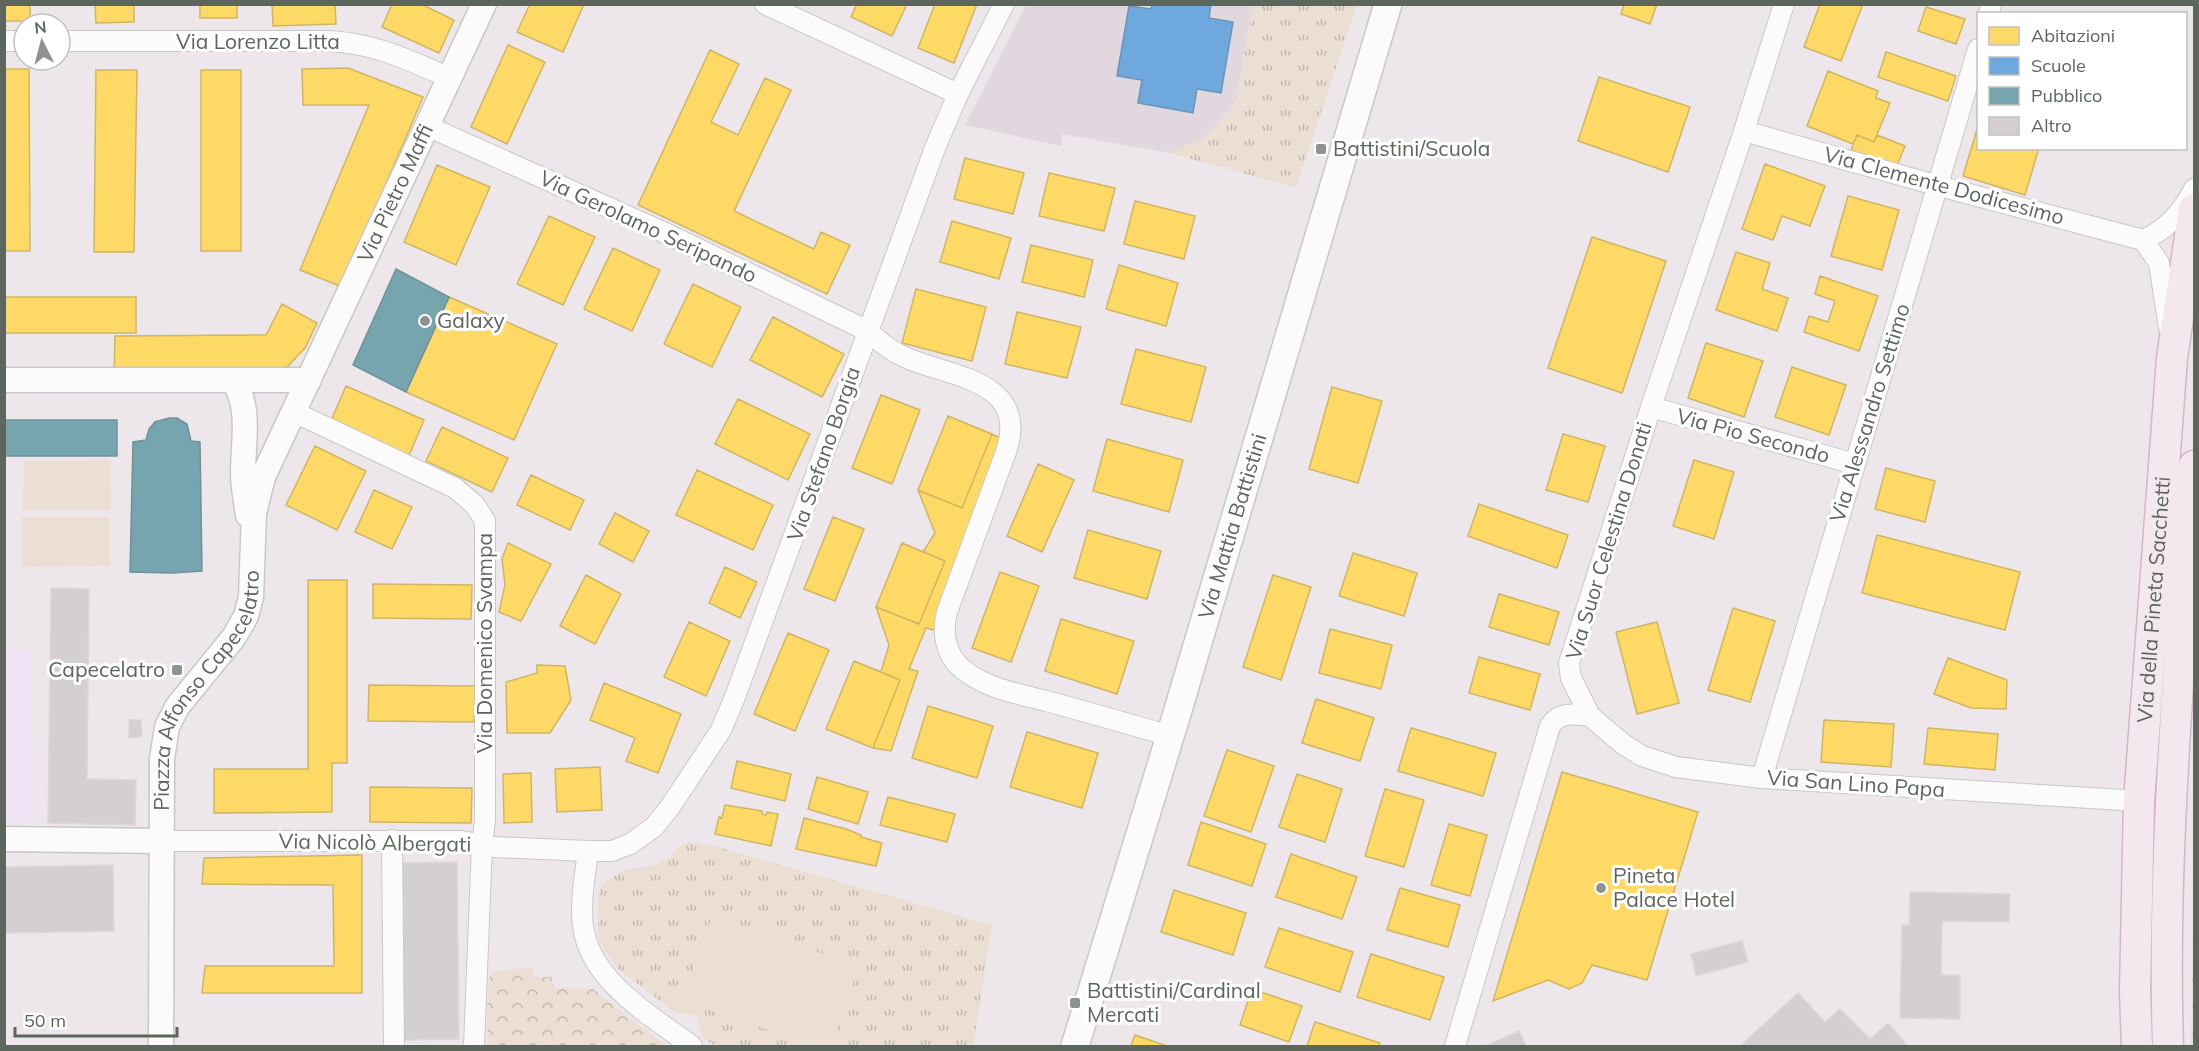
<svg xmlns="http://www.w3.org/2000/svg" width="2199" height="1051" font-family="Mulish,sans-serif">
<defs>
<pattern id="grass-tufts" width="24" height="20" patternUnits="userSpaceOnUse" patternTransform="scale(1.5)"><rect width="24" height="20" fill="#ebded2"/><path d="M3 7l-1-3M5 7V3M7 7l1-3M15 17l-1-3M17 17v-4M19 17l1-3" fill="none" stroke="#c2b8ae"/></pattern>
<pattern id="park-crowns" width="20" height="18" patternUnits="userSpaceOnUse" patternTransform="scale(1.5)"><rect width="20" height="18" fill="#ebded2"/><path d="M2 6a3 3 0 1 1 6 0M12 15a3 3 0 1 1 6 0" fill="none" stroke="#c2b8ae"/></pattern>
</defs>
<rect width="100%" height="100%" fill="#ede7eb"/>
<path fill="#e1d8df" d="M1026,5H1253L1235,104L1204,138L1170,153L1062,134L1061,146L965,125Z"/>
<path fill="#f1e3f5" d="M5,649H31L34,822L5,823Z"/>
<path fill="url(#grass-tufts)" d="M1253,5H1357L1296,188L1170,153L1204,138L1235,104Z
M688,842L714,846L992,925L973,1046H715L702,1037L697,1016L672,1010L618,969L598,940V897L602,884C610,879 618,873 627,870C652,863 664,869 680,845Z"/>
<path fill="url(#park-crowns)" d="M2194,861V1046H2191Z
M533,967L534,977H551L555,988L593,989L666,1046H488L487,1006L490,972Z"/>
<path fill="#ebded2" d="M110,460L111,510H23L24,461Z
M22,517H110V566L22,567Z
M712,916L859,966L831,1046H815L683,1001Z"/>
<path fill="#ffd966" stroke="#ceb663" stroke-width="1.5" d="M4,4H30V21H4Z
M95,4H134V22L96,23Z
M200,4H237V18H200Z
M272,4H335L336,24L273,26Z
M392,4H421L454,20L439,53L382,27Z
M530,4H584L563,52L517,32Z
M857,4H907L892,36L851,17Z
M935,4H977L954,63L918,48Z
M1624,4H1657L1650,24L1621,14Z
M1820,4H1863L1841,61L1804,47Z
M1926,7L1965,19L1956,44L1918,31Z
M508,45L545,62L507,144L471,127Z
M710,50L739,64L711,122L738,135L765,78L791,90L734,211L814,249L821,232L850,245L827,294L638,205Z
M1886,52L1956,76L1948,101L1878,77Z
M348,68L423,97L342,287L300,270L369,105H303L302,69Z
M4,69H29L30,251H4Z
M96,70H137L134,252H94Z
M201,70H241V251H201Z
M1828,71L1878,91L1876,98L1890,103L1874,142L1857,135L1853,144L1807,126Z
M1599,77L1690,107L1668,172L1578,141Z
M1978,126V148H2039L2025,195L1963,176Z
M1857,135L1874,142L1877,135L1905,146L1896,168L1851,150Z
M965,158L1024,173L1013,214L954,199Z
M1765,164L1825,186L1810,226L1782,216L1773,240L1742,229Z
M437,165L490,187L456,265L404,242Z
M1049,173L1115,188L1104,231L1039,216Z
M1848,196L1899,210L1882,270L1831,256Z
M1135,201L1195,216L1184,259L1124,244Z
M549,216L595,237L563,305L517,284Z
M952,221L1011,238L999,279L940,262Z
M1592,237L1666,261L1622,393L1548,368Z
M1031,245L1093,260L1084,297L1022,282Z
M613,248L660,270L632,331L584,309Z
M1736,252L1770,263L1762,289L1788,298L1777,331L1716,310Z
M1119,265L1178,283L1166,326L1106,309Z
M1820,276L1878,296L1859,351L1804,332L1809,316L1828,322L1835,301L1815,294Z
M693,284L741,307L712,367L664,344Z
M916,289L986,307L972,361L902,343Z
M4,297H136V333H4Z
M449,297L557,344L514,440L406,392Z
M282,304L317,323L305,348L288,366L272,373L114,374L115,336L266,335Z
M1017,312L1081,327L1067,378L1005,364Z
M773,317L844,354L822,397L750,360Z
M1706,343L1763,361L1744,417L1688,398Z
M1136,349L1206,367L1191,422L1121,404Z
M1792,367L1846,385L1829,435L1775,417Z
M346,386L424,420L408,458L330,423Z
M1332,387L1382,401L1358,483L1309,469Z
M881,395L920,410L892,484L852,468Z
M738,399L810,434L788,480L715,444Z
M948,416L992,434L962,508L918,490Z
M948,416L1001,438L934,630L926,628L909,669L918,671L891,751L873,748L826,729L854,661L881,672L889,645L876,607L902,543L923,552L935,533L918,490Z
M442,427L508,458L492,492L426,461Z
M1563,434L1605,446L1588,502L1546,490Z
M1107,439L1183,460L1169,512L1093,491Z
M315,446L366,471L337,530L286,505Z
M1694,460L1734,472L1714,539L1673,526Z
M1038,464L1074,480L1042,552L1007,536Z
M1886,468L1935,481L1925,522L1875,509Z
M697,470L773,505L753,550L676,515Z
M531,475L584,500L570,530L517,505Z
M374,490L412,507L392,549L355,532Z
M1479,504L1568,535L1557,568L1468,536Z
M615,513L649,531L633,562L599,544Z
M833,517L864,529L835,601L804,589Z
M1088,530L1161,551L1147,599L1074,578Z
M1877,535L2020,572L2005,630L1862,593Z
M508,543L551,564L521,621L499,612L505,585L502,559Z
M902,543L945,561L919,624L876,607Z
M1353,553L1417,573L1404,616L1339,596Z
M725,567L757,582L740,618L709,603Z
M1000,572L1039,586L1011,662L972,648Z
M586,575L621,594L595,644L560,626Z
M1273,575L1311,587L1281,680L1243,667Z
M308,580H347V763H332V812L214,813V769H308Z
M373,584L472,585L471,619L373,618Z
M1499,594L1559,612L1549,645L1489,627Z
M1733,608L1775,621L1750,702L1708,690Z
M1061,619L1134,641L1117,694L1045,671Z
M689,622L730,641L706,696L664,677Z
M1657,622L1679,703L1637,714L1616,632Z
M1330,629L1392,645L1381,689L1319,673Z
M788,633L829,650L795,731L754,714Z
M1479,657L1540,674L1530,710L1469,693Z
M1948,658L2007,680L2006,709L1971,708L1934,694Z
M854,661L900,680L873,748L826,729Z
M537,665L565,666L571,700L550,733H507L506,682L537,673Z
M604,683L681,714L658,773L626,761L635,738L590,720Z
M369,685L475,686L474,722L368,721Z
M1316,699L1374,718L1360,761L1302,743Z
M928,706L993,726L977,778L912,758Z
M1824,720L1894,724L1891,767L1821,762Z
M1411,728L1496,753L1483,796L1398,771Z
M1928,728L1998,734L1995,770L1924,764Z
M1027,732L1098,753L1082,808L1010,787Z
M1227,750L1274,766L1251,832L1204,816Z
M737,761L791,774L785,801L731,788Z
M600,767L602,810L557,812L555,769Z
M1562,772L1698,812L1647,980L1592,965L1582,983L1569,989L1548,980L1493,1001Z
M531,773L532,822L504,823L503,774Z
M1297,774L1342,789L1325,842L1279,827Z
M817,777L868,792L858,824L808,809Z
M370,787L472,788L471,823L370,822Z
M1385,789L1424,800L1404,867L1365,856Z
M888,797L955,814L947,842L880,825Z
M725,805L762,811V814L766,815L767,812L778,814L771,846L715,834L719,817L722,818Z
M804,818L846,829L861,835V837L882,843L876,866L796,849Z
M1201,822L1266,844L1252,886L1188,865Z
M1449,824L1487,835L1470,896L1431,885Z
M1291,854L1357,877L1342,919L1276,897Z
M362,855V993H202L205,966H334L333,885L202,884L204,858Z
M1400,888L1460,905L1448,947L1387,930Z
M1174,890L1246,913L1233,955L1161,932Z
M1279,928L1353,952L1340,992L1265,967Z
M1371,954L1444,977L1430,1020L1357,997Z
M1252,989L1302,1006L1289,1042L1240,1025Z
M1315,1022L1380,1043L1379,1046H1307Z
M1135,1035L1167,1046H1131Z"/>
<path fill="#6fa8dc" stroke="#6994b6" stroke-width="1.5" d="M1152,4H1211L1209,18L1233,22L1221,93L1197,89L1193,113L1138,103L1142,80L1117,76L1129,6L1151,9Z"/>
<path fill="#76a5af" stroke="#6e9296" stroke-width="1.5" d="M396,269L449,297L406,392L353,365Z
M169,418H177L187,424L191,441L200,442L202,571L172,573L130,572L133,442L146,440L149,429L155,422Z
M4,420H117V456H4Z"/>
<path fill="#d4d0d2" stroke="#ddd6db" stroke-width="1.5" d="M51,588L89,589L87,779L136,780L135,825L48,823Z
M129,720H141L142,737L129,738Z
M457,862L459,1039L403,1040L401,863Z
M113,865L114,931L4,933V867Z
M1910,892L2010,894L2009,922L1942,921L1941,975H1960V1019L1900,1018L1902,925H1909Z
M1742,941L1748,962L1696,976L1691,954Z
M1798,993L1825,1022L1840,1009L1870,1039L1888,1023L1908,1046H1740Z
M1519,1031L1526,1046H1485Z"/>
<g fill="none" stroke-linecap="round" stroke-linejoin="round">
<defs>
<path id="minor" d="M765,4L958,94
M1784,4L1744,131L1651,407L1569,663L1571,678L1590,716L1623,744L1642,756L1676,767L1762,778L2139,801
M1989,14L1991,4
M4,41H24
M60,41H328C375,43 408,60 450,78
M427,126L661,231L868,331C881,343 892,352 909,359C953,377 1027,381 1007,449L947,612C942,631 945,653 960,667C984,689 1021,694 1050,702C1090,713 1130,724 1170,736
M1744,131L1939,186L2143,240L2159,263L2169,328
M2143,240C2167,230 2183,211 2194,189
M1651,407L1855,464
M294,412L455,488L475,505L485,521V820L482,845L474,1046
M1762,778L1978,49
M392,840L394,1046
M162,841H462L494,847L588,851H612L630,844L654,827L670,807L721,730L735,697L935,148L958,94L1004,4
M588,851C585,876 580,901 583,926C590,981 651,1016 692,1046
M1455,1046L1550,726C1559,711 1575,714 1590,716"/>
<g id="tertiary">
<path d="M4,380H309"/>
<path d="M234,381C251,409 243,442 243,473C243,487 246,501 248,515"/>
<path d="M4,839L162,841"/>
<path id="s1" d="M161,1046L162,759L167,727L177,707L234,637L246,616L251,597L254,513L263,477L484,4"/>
</g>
<g id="secondary">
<path id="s2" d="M1075,1046L1175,720L1388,4"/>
</g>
<g id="primary">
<path id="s3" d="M2137,1046L2135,992L2139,801L2172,358L2194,209"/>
<path d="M2168,1046C2164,926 2170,804 2178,684C2183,611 2187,539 2194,466"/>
</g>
</defs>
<use href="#minor" stroke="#c8c8c7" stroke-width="22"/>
<use href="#tertiary" stroke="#c8c8c7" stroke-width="27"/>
<use href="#secondary" stroke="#c7c8c7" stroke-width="30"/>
<use href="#primary" stroke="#d7b3cd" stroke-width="33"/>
<use href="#minor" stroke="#fcfbfc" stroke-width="20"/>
<use href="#tertiary" stroke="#fcfbfc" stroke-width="24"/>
<use href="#secondary" stroke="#fcfbfc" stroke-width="27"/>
<use href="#primary" stroke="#f3e8ee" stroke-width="30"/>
</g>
<g fill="#8f938f" stroke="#fff" stroke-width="2">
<rect x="1315" y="143" width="12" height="12" rx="3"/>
<circle cx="425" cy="321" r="6"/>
<rect x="171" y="664" width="12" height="12" rx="3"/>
<circle cx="1601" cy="888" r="6"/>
<rect x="1069" y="997" width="12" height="12" rx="3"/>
</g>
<g text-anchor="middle" stroke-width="6" stroke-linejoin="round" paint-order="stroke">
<g font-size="21" fill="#5c665d" stroke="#fff">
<text x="258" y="49">Via Lorenzo Litta</text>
<text transform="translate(1944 186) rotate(15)" y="7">Via Clemente Dodicesimo</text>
<text dy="7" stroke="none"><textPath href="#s1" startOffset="910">Via Pietro Maffi</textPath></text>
<text transform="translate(648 227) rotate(25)" y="7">Via Gerolamo Seripando</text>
<text transform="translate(1870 413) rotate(-73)" y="7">Via Alessandro Settimo</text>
<text transform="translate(1753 436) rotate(15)" y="7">Via Pio Secondo</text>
<text transform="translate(824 454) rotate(-71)" y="7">Via Stefano Borgia</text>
<text dy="7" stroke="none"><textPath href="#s2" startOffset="543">Via Mattia Battistini</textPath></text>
<text transform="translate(1609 541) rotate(-73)" y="7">Via Suor Celestina Donati</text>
<text dy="7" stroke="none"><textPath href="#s3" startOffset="447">Via della Pineta Sacchetti</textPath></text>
<text transform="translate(485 643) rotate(-90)" y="7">Via Domenico Svampa</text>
<text dy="7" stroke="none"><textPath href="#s1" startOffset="369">Piazza Alfonso Capecelatro</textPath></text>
<text transform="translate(1856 784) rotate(4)" y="7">Via San Lino Papa</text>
<text transform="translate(375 843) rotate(1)" y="7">Via Nicolò Albergati</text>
</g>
<g font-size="21" fill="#5c665d" stroke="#fff" text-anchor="start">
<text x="1333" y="156">Battistini/Scuola</text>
<text x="437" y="328">Galaxy</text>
<text x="165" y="677" text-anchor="end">Capecelatro</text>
<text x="1613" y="883">Pineta<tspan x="1613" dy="24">Palace Hotel</tspan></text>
<text x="1087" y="998">Battistini/Cardinal<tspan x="1087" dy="24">Mercati</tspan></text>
</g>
</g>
<rect width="2199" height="1051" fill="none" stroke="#5c665d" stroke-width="12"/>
<rect x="1977" y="12" width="210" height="138" fill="#ffffff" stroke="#bec2be" stroke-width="1.5"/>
<rect x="1989" y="27" width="30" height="18" fill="#ffd966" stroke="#bec2be" stroke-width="1.5"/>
<text x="2031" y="42" font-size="18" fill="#5c665d">Abitazioni</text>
<rect x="1989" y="57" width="30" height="18" fill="#6fa8dc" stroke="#bec2be" stroke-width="1.5"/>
<text x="2031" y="72" font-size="18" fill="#5c665d">Scuole</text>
<rect x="1989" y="87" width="30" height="18" fill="#76a5af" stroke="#bec2be" stroke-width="1.5"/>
<text x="2031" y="102" font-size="18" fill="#5c665d">Pubblico</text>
<rect x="1989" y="117" width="30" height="18" fill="#d4d0d2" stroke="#bec2be" stroke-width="1.5"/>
<text x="2031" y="132" font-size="18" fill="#5c665d">Altro</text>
<g transform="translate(42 42) rotate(354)"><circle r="28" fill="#ffffff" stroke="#bec2be" stroke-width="1.5"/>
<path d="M0-4.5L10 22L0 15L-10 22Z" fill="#8f938f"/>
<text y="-9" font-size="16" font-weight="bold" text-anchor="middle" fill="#5c665d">N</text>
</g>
<path d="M15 1027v9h162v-9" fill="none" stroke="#5c665d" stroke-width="3"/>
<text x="24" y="1027" font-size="18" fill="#5c665d" stroke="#ffffff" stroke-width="4.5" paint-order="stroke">50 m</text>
</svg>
